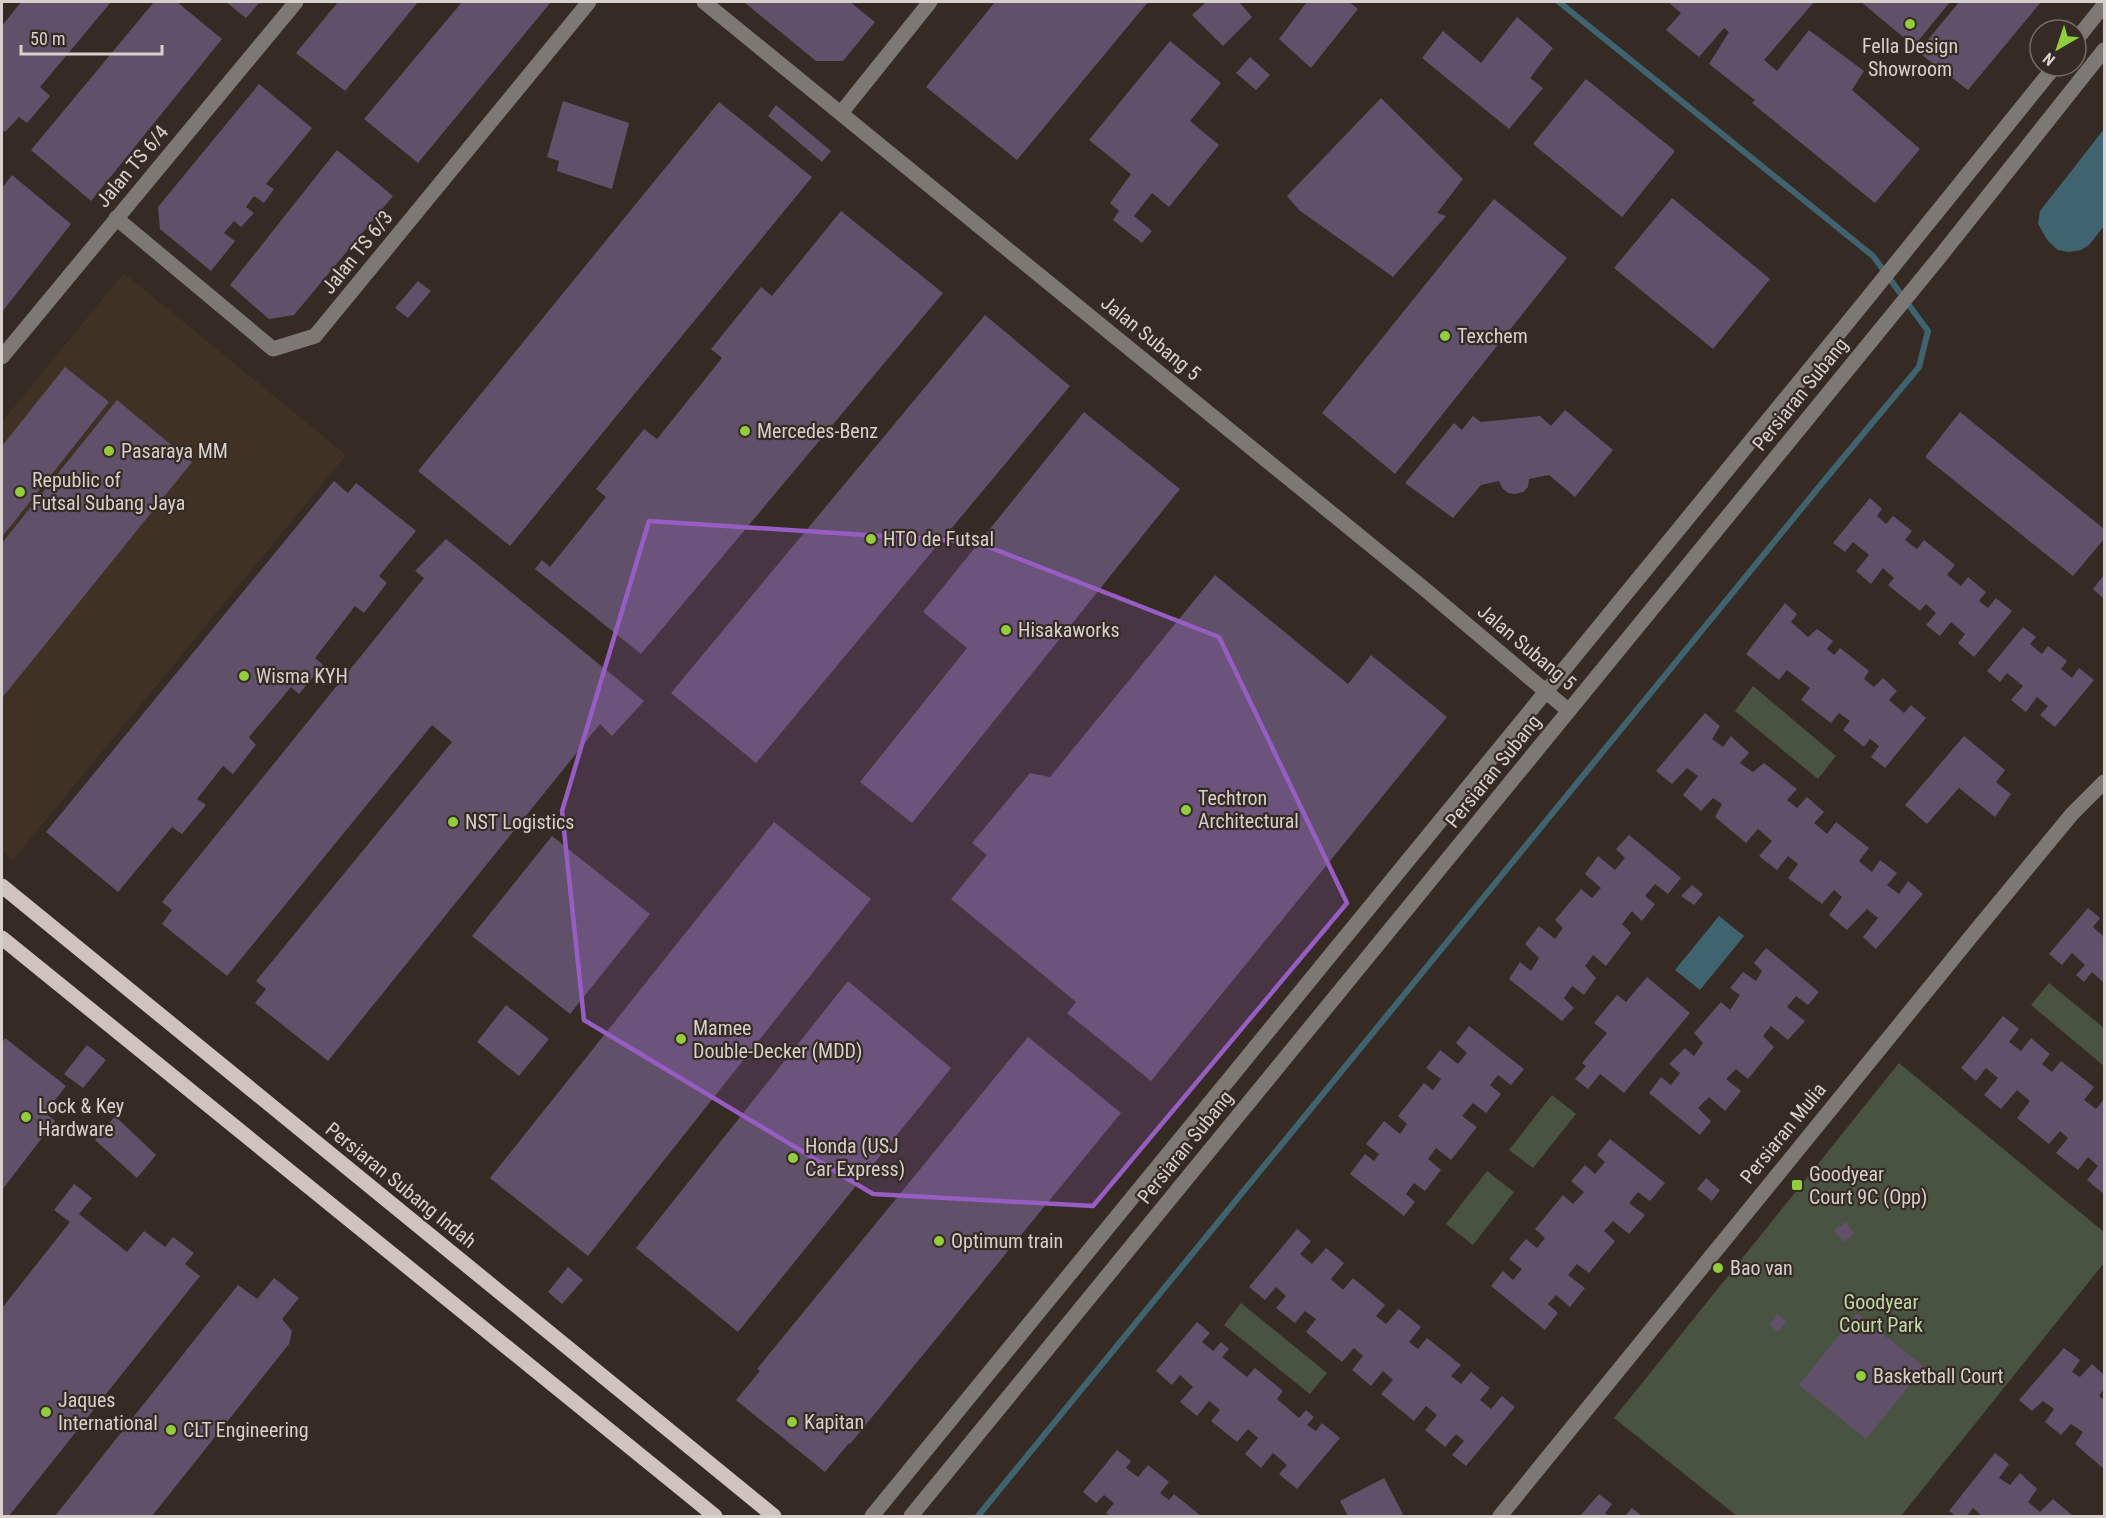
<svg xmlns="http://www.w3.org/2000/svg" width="2106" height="1518" font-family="'Roboto Condensed',sans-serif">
<rect width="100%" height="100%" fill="#352b24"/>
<path fill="#403125" d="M124,273L346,455L13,860L2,851V422Z"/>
<path fill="#495342" d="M1753,686L1836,756L1818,779L1735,711Z
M2049,983L2104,1028V1066L2031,1005Z
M1899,1063L2104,1232V1263L1901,1516H1737L1614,1418Z
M1552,1095L1576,1114L1533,1168L1509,1150Z
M1487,1171L1514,1192L1473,1245L1446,1224Z
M1241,1303L1327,1373L1310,1394L1224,1325Z"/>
<path fill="#3f636f" d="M2104,129V226L2089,245L2081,250L2069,252L2058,250L2048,241L2038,224L2040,211Z
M1719,916L1744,936L1700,990L1675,970Z"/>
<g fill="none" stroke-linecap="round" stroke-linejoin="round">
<path stroke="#3f636f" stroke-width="6" d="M978,1516L1828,476L1919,367L1928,331L1873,256L1559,2"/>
</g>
<path fill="#615069" d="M21,2H111L40,87L50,96L27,123L19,117L5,132L2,129V26Z
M154,2H177L222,39L91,201L31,150Z
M226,2H260L246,18Z
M338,2H418L345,91L296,53Z
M462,2H551L418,163L364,119Z
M744,2H850L875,22L843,61H816Z
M995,2H1148L1017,160L926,87Z
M1206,2H1239L1252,17L1223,46L1192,15Z
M1307,2H1349L1358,9L1311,68L1279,39Z
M1668,2H1814L1764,60L1777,71L1809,30L1864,71L1852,90L1920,149L1875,203L1752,103L1755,100L1709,64L1729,32L1724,28L1699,57L1666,30L1681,13Z
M1861,2H1950L1914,46Z
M1959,2H2041L1968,90L1918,52Z
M1517,17L1553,48L1530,78L1543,88L1509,129L1422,58L1443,31L1481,63Z
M1170,41L1221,83L1190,121L1219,145L1169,207L1152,193L1134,216L1152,231L1142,243L1113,220L1119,211L1110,203L1131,174L1089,140Z
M1250,57L1270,75L1256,90L1236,73Z
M1586,79L1675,151L1622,217L1533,144Z
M259,84L312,128L266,184L274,189L264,203L254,196L246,207L254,213L241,227L234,221L224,233L235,241L211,271L160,229L158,207Z
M1381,98L1463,179L1437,213L1446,216L1393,277L1299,210L1287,196Z
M563,101L629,123L612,189L557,171L559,161L547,157Z
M719,102L812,177L510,546L418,471Z
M776,105L831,151L822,162L768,116Z
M337,150L393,196L294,315L269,319L230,285Z
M12,175L71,224L2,312V188Z
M1672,198L1770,279L1713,349L1614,268Z
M1494,199L1567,258L1395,474L1322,413Z
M841,211L943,293L641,654L535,569L542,560L550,567L606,497L596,489L644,429L657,439L722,358L711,349L761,287L772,296Z
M418,281L431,291L408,318L395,308Z
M985,315L1070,386L756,763L671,693Z
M65,367L109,402L2,537V446Z
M117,400L192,462L2,698V543Z
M1565,410L1613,450L1575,497L1549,475L1529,479L1528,487L1523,492L1515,494L1508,493L1503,489L1499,481L1481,485L1453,518L1405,483L1454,423L1462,430L1473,416L1481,422L1540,416L1551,426Z
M1084,412L1180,489L912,823L860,782L967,648L923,612Z
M1960,412L2104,529V539L2073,576L1925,457Z
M334,481L348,493L356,483L416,531L379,576L387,583L364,613L355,606L315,658L323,665L299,694L291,687L249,737L256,745L233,774L223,766L197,799L206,805L182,834L172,827L118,892L46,832Z
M1870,498L1882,509L1877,516L1886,524L1893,516L1912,531L1905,540L1917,549L1924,540L1955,565L1947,575L1961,586L1968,577L1986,592L1979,601L1988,608L1996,598L2012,611L1974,657L1958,643L1965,634L1951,622L1940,636L1926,625L1936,613L1926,604L1920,611L1888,585L1894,578L1883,568L1871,584L1856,571L1869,555L1853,542L1845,552L1833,543Z
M446,539L644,701L612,736L600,724L328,1061L255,1003L266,989L256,981L452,742L432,725L227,976L162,924L172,910L162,902L424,578L415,571Z
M1215,575L1348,684L1371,655L1447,717L1151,1081L1067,1013L1076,1002L951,899L987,855L972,843L1030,773L1050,777Z
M2104,575V599L2093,589Z
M1785,603L1797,614L1791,622L1808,637L1817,629L1833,641L1827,649L1834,655L1840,648L1869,671L1864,679L1874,687L1883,678L1897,691L1889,700L1904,713L1911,705L1926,718L1885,768L1871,757L1879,746L1870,739L1864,747L1843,730L1850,721L1839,713L1831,723L1801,700L1810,688L1787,670L1779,680L1746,654Z
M2023,627L2036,637L2030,644L2042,654L2048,646L2067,661L2061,669L2072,678L2079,668L2094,680L2055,727L2040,715L2048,706L2037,697L2026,712L2011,700L2023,686L2007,673L2000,682L1987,671Z
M1705,713L1720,726L1712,739L1723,747L1731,736L1749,753L1740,763L1753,772L1764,763L1797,789L1787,800L1797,808L1807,797L1824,812L1814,823L1827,834L1836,822L1869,848L1859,861L1872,872L1880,860L1897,873L1887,885L1899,894L1908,881L1923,894L1876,949L1863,937L1878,918L1867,909L1847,930L1829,915L1842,897L1834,890L1822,904L1788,878L1798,864L1788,856L1777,870L1759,856L1772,841L1758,829L1746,843L1715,817L1722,804L1713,798L1701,811L1683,795L1698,776L1687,768L1672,784L1656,771Z
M1964,736L2005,770L1996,782L2011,794L1995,817L1959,788L1927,824L1905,805Z
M774,822L871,899L588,1256L490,1178Z
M1629,835L1681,878L1668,894L1655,884L1645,896L1655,904L1642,921L1632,911L1622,924L1631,933L1606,966L1593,955L1585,966L1596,978L1584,995L1572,986L1564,998L1574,1008L1562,1021L1509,979L1520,962L1531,971L1539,958L1525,944L1539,926L1555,939L1563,928L1555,920L1581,889L1592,898L1601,888L1585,874L1598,856L1615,870L1625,858L1616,849Z
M552,836L650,914L570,1014L472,936Z
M1692,885L1703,894L1694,905L1681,896Z
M2088,908L2100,918L2093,927L2104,937V983L2092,972L2084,982L2076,975L2085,965L2072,953L2062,965L2049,954Z
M1766,948L1819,992L1808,1005L1796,996L1787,1007L1805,1021L1788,1040L1771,1026L1763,1036L1774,1047L1748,1079L1736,1069L1726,1079L1741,1091L1725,1111L1709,1097L1698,1108L1711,1121L1700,1135L1649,1093L1661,1077L1671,1085L1680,1073L1669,1064L1685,1048L1694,1056L1703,1043L1694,1033L1721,1002L1730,1010L1740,995L1730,988L1743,972L1756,981L1762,971L1754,963Z
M1647,977L1690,1013L1624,1093L1600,1074L1588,1089L1575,1079L1586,1066L1582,1063L1607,1033L1594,1023L1617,995L1626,1002Z
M848,981L951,1068L738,1332L636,1248Z
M506,1005L549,1039L519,1076L477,1042Z
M2003,1016L2019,1029L2009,1042L2021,1051L2031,1038L2050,1054L2042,1064L2052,1072L2061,1061L2094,1087L2084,1100L2096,1109L2104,1099V1194L2087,1180L2098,1166L2088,1157L2078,1170L2056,1153L2068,1138L2060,1131L2049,1144L2017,1118L2030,1101L2017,1090L2001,1109L1984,1095L1998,1078L1986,1068L1976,1081L1961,1068Z
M1469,1026L1524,1069L1511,1085L1498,1075L1490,1085L1501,1094L1486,1113L1473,1103L1462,1116L1477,1127L1451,1160L1436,1148L1428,1159L1441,1170L1425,1191L1414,1183L1406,1194L1415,1202L1404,1216L1350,1174L1365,1154L1374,1161L1379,1154L1366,1144L1384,1121L1400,1134L1407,1124L1398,1116L1424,1083L1433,1090L1441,1079L1426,1068L1440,1050L1458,1064L1467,1053L1456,1043Z
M1028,1037L1121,1113L850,1444L849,1443L825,1472L736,1400L760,1371L757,1369Z
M5,1038L66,1086L45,1113L55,1121L2,1190V1043Z
M87,1045L106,1060L83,1088L64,1074Z
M115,1116L156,1155L137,1178L95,1140Z
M1610,1139L1665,1183L1650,1201L1638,1192L1629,1203L1645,1215L1629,1234L1613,1221L1604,1231L1615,1241L1589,1273L1577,1264L1568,1275L1585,1288L1570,1307L1556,1295L1548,1304L1558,1313L1545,1330L1491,1286L1503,1271L1513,1280L1522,1269L1509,1259L1526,1239L1537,1248L1545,1238L1535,1229L1563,1195L1573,1204L1584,1192L1571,1181L1585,1165L1595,1174L1605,1162L1597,1155Z
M1706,1178L1720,1190L1712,1201L1697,1189Z
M74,1184L92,1198L79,1214L127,1252L144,1231L165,1247L173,1237L194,1253L185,1264L200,1276L9,1516H2V1308L70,1222L54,1210Z
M1846,1222L1854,1234L1843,1242L1834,1230Z
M1297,1229L1311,1241L1300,1254L1312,1264L1326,1248L1344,1263L1331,1279L1343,1290L1353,1278L1385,1305L1376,1316L1386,1324L1399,1309L1421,1327L1409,1342L1418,1349L1427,1338L1461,1365L1451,1376L1461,1384L1471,1372L1490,1388L1480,1400L1491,1409L1502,1396L1515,1407L1466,1466L1452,1455L1464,1441L1456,1434L1445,1447L1425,1430L1437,1415L1426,1406L1414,1421L1381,1394L1393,1380L1383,1371L1371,1386L1352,1370L1363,1356L1354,1348L1342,1362L1306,1332L1316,1319L1305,1311L1295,1323L1276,1308L1286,1296L1276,1287L1265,1300L1249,1287Z
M568,1267L583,1280L562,1304L548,1292Z
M274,1278L299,1298L282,1319L292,1331L289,1344L152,1516H55L238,1285L257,1299Z
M1857,1313L1924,1367L1866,1439L1799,1385Z
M1777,1314L1787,1322L1778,1332L1769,1325Z
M1197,1322L1210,1333L1202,1342L1213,1351L1221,1342L1229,1349L1222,1357L1247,1377L1255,1368L1283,1391L1277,1399L1299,1418L1306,1410L1314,1417L1307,1425L1316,1431L1322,1423L1340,1438L1297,1489L1279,1474L1287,1465L1273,1453L1261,1468L1245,1454L1258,1438L1248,1429L1237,1442L1211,1421L1220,1410L1209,1401L1197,1416L1180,1402L1193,1387L1180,1375L1172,1385L1156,1371Z
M2064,1348L2080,1360L2072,1372L2080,1377L2092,1364L2104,1375V1389L2099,1396L2104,1400V1469L2075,1444L2083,1432L2071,1424L2061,1435L2045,1422L2054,1409L2043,1401L2032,1411L2019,1400Z
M1117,1450L1131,1461L1126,1468L1138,1477L1148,1465L1169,1482L1160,1493L1169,1500L1174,1494L1201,1516H1110L1106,1513L1114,1503L1104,1495L1096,1503L1083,1492Z
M1995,1453L2009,1464L1999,1478L2010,1485L2020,1473L2037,1489L2028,1502L2040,1512L2053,1499L2073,1516H1982L1973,1508L1967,1516H1956L1949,1511Z
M1384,1478L1403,1514L1399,1516H1348L1340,1501Z
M1599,1494L1612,1504L1605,1513L1609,1516H1580Z
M1632,1508L1642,1516H1625Z"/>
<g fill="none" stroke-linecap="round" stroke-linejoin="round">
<path stroke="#7e7875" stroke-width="15" d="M704,2L1427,591L1569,711
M2076,40L2104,5
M841,113L930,2
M116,218L273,349L315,336L589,2
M2,357L296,2
M872,1516L1862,305L2055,66
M911,1516L1938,259L2104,50
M1500,1516L1978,928L2072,814L2104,782"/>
<path stroke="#d0c3be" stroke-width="15" d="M2,886L774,1516
M2,938L715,1516"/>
</g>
<path fill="#975dc3" fill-opacity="0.2" stroke="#975dc3" stroke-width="4.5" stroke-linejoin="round" d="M649,521L976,542L1219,637L1347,903L1093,1206L873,1194L584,1020L562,811Z"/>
<g fill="#93cd3d" stroke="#352b24" stroke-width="2">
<circle cx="1910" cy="24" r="6"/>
<circle cx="1445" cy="336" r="6"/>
<circle cx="745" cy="431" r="6"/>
<circle cx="109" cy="451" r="6"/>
<circle cx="20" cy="492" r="6"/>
<circle cx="871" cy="539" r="6"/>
<circle cx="1006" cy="630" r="6"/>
<circle cx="244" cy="676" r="6"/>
<circle cx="1186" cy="810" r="6"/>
<circle cx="453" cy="822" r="6"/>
<circle cx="681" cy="1039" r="6"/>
<circle cx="26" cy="1117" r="6"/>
<circle cx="793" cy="1158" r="6"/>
<rect x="1791" y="1179" width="12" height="12" rx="3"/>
<circle cx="939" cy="1241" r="6"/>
<circle cx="1718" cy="1268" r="6"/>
<circle cx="1861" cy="1376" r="6"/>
<circle cx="46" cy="1412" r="6"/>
<circle cx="792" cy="1422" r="6"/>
<circle cx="171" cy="1430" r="6"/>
</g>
<g text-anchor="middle" stroke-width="4.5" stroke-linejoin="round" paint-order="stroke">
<g font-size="20" fill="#d7d0cc" stroke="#352b24" text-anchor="start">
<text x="1910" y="53" text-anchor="middle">Fella Design<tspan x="1910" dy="23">Showroom</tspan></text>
<text x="1457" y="343">Texchem</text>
<text x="757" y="438">Mercedes-Benz</text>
<text x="121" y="458">Pasaraya MM</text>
<text x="32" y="487">Republic of<tspan x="32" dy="23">Futsal Subang Jaya</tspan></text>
<text x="883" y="546">HTO de Futsal</text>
<text x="1018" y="637">Hisakaworks</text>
<text x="256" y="683">Wisma KYH</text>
<text x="1198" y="805">Techtron<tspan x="1198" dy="23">Architectural</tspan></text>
<text x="465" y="829">NST Logistics</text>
<text x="693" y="1035">Mamee<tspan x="693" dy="23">Double-Decker (MDD)</tspan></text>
<text x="38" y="1113">Lock &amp; Key<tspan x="38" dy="23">Hardware</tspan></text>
<text x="805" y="1153">Honda (USJ<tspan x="805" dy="23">Car Express)</tspan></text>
<text x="1809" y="1181">Goodyear<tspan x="1809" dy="23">Court 9C (Opp)</tspan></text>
<text x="951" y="1248">Optimum train</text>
<text x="1730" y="1275">Bao van</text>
<text x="1873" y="1383">Basketball Court</text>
<text x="58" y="1407">Jaques<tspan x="58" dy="23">International</tspan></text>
<text x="804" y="1429">Kapitan</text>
<text x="183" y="1437">CLT Engineering</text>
</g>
<g font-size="20" fill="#d7d0cc" stroke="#352b24">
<text transform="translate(132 166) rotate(-50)" y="7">Jalan TS 6/4</text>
<text transform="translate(357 252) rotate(-51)" y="7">Jalan TS 6/3</text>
<text transform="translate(1151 338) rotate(39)" y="7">Jalan Subang 5</text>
<text transform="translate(1800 394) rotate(-51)" y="7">Persiaran Subang</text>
<text transform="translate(1527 647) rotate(40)" y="7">Jalan Subang 5</text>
<text transform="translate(1493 771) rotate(-51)" y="7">Persiaran Subang</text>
<text transform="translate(1783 1133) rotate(-51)" y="7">Persiaran Mulia</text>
<text transform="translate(1185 1147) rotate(-51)" y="7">Persiaran Subang</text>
<text transform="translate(401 1185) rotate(39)" y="7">Persiaran Subang Indah</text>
</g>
<g font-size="20" fill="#bedba8" stroke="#352b24">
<text x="1881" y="1309">Goodyear<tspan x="1881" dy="23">Court Park</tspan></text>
</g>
</g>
<rect width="2106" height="1518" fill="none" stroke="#d7d0cc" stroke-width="6"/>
<g transform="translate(2058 48) rotate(219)"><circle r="28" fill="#352b24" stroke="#766d67" stroke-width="1.5"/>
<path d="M0-4.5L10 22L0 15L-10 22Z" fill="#93cd3d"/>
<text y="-9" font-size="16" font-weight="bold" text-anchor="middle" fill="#d7d0cc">N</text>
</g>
<path d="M21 45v9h141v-9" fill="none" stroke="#d7d0cc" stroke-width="3"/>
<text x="30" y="45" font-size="18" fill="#d7d0cc" stroke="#352b24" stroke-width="4.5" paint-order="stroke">50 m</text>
</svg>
